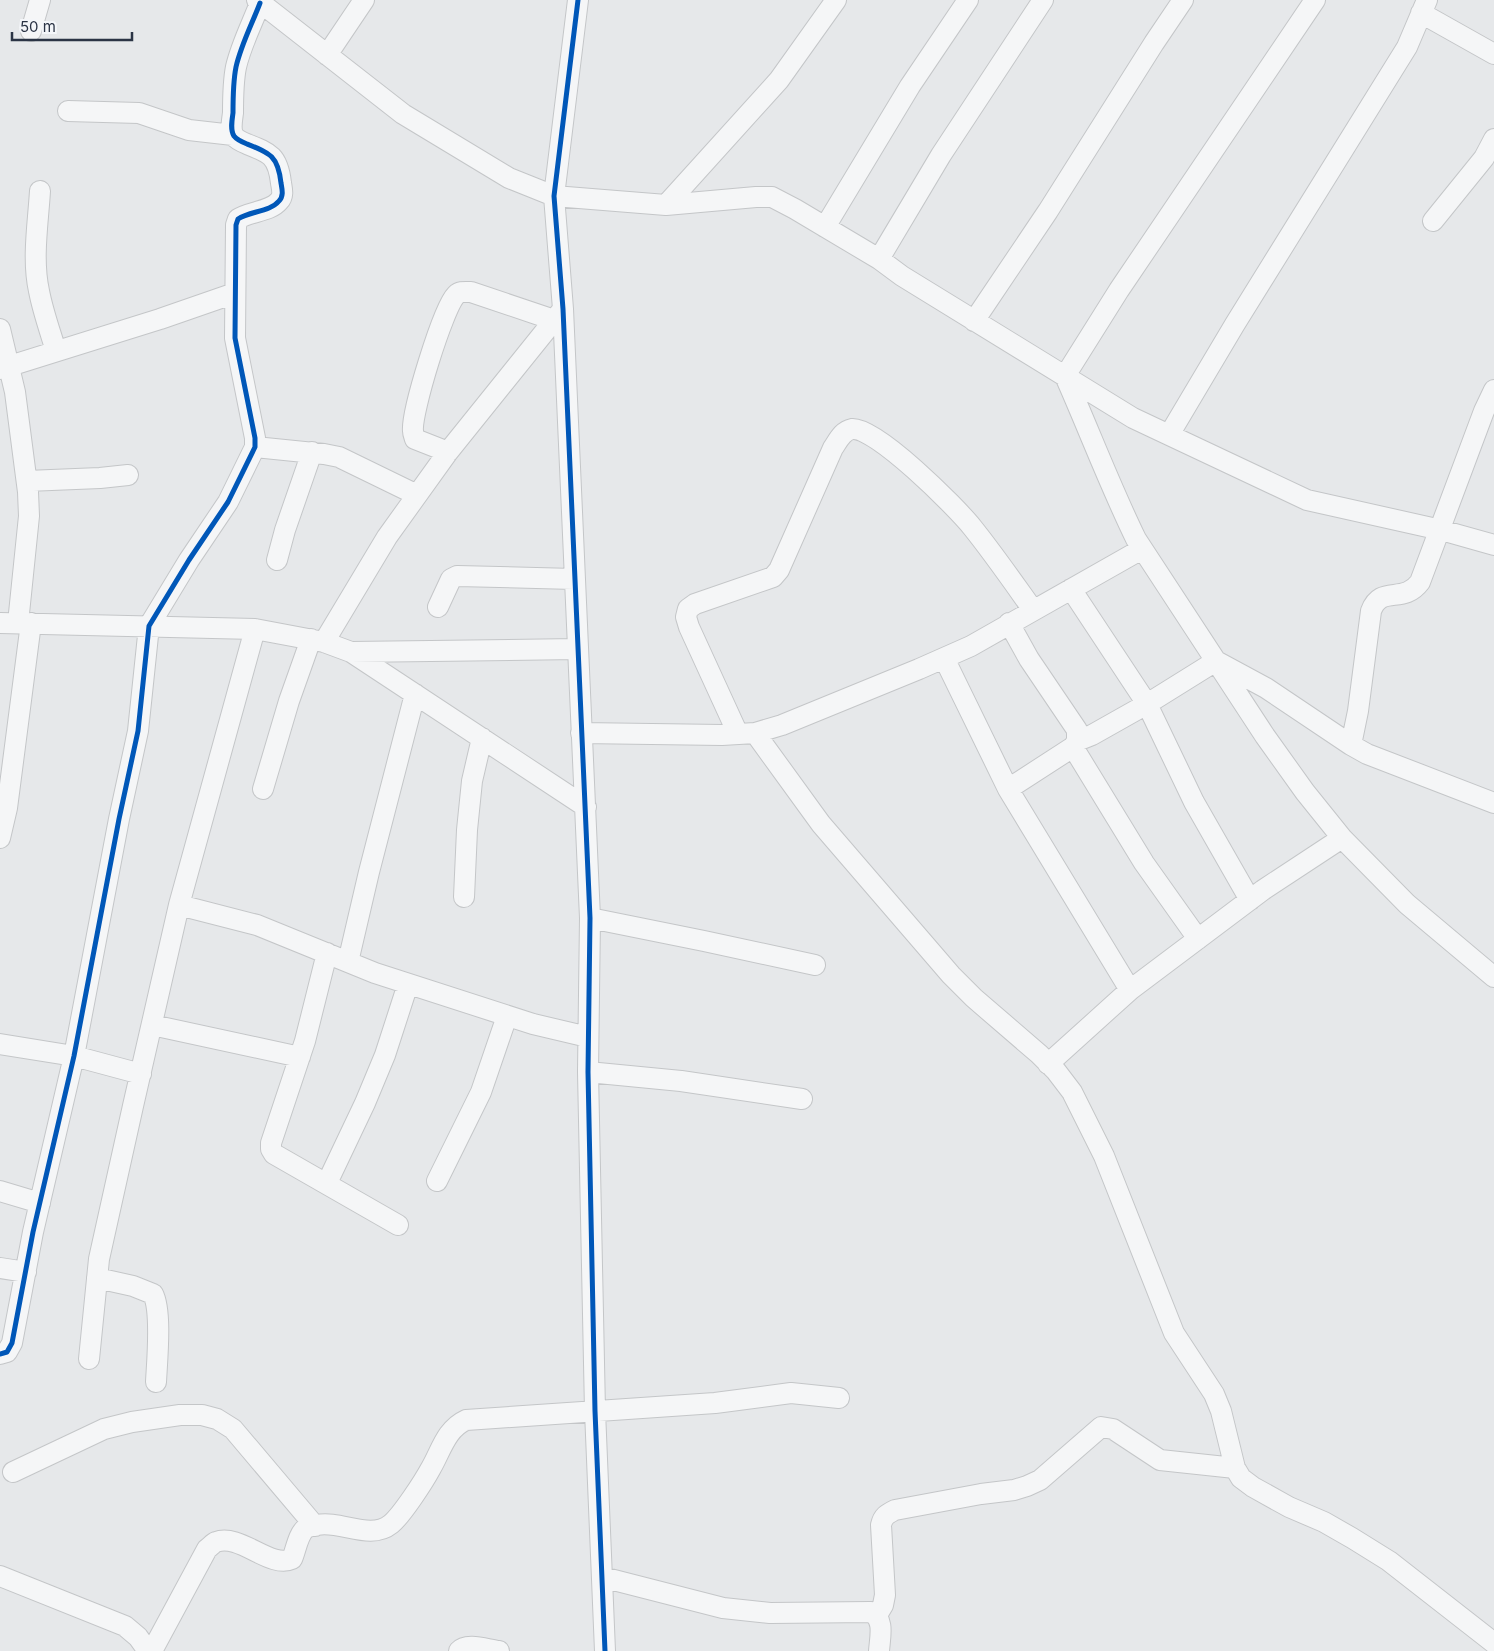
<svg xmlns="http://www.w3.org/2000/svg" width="1494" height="1651" font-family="Inter,sans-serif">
<rect width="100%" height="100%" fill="#e6e8ea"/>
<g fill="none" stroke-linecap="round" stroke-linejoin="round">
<defs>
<path id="minor" d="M257,0L403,114L509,178L554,196L666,205L756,197H772L795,209L879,259L902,276L1133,418L1307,500L1441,530L1494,545
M578,0L554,196L563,309L590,918L588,1072L595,1411L605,1651
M1315,0L1119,290L1065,376C1089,430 1110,486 1136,539L1265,736L1305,792L1342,838L1407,904L1494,977
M1421,13L1494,54
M31,31L40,0
M327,55L364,0
M68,111L139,113L189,130L233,135
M40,191C38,224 32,259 39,291C43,312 50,331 56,351
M666,205L779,80L836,0
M1433,221L1484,158L1494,139
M825,227L910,86L968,0
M879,259L941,155L1043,0
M974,321L1048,211L1154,43L1183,0
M0,329L15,392L28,492L29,516L18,623
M0,369L160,319L235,293
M1169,435L1235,324L1407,47L1427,0
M255,447L324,454L339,457L417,495
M448,452L415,439C414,436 413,434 413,431C411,413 443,308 456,295C460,291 465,292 471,292L554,320
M27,481L100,478L128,475
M277,560L285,530L312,452
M1071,589L1147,704L1194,802L1250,900
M438,607L451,579L457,576L574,579
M0,623L255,629L324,642L351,652L586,807
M324,642L387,537L448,452L563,309
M351,652L577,649
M944,658L1008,789L1130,990
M581,733L722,735L755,733L782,725L919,669L971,646L1142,549
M755,733L821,824L951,975L974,998L1039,1054L1056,1071L1072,1092L1104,1156L1174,1333L1214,1394L1221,1411L1235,1468L1241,1478L1253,1487L1289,1507L1324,1522L1352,1538L1389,1561L1494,1643
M738,734L689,627L686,617L688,609L695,604L773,577L779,570L833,448C838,441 842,431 852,429C875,426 956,507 972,527C993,553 1013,582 1033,610
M1077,741L1092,735L1147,704L1216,661L1266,688L1351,745L1367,754L1494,803
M1351,745L1358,711L1371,611C1381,584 1403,605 1420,582L1484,411L1494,390
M1073,747L1144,863L1198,939
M263,789L289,701L311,639
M1008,789L1073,747L1077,741V730L1029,659L1009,623
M0,838L7,808L31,623
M464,897L467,830L472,781L482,738
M179,905L257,925L375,973L533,1024L588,1037
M590,918L704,941L815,965
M327,953L305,1041L271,1143V1149L274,1154L398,1225
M348,962L369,872L415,694
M152,1025L300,1057
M0,1044L74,1056L141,1074
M1048,1064L1130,990L1263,890L1342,838
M588,1072L681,1081L802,1099
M437,1181L481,1092L507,1016
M327,1183L365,1103L385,1055L408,984
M0,1191L40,1203
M0,1268L26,1272
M97,1278L133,1286L153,1294C162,1311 157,1361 156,1382
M0,1354L7,1352L12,1343L33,1232L74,1056L119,819L138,731L149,626L189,560L228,502L255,447V438L235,338L236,225L238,219C250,211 270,212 279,201C284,196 282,189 281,183C278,156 270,153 247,144C242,142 237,140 234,136C230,130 232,120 233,113C233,98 233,82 236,67C241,45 252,24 260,3
M89,1359L99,1259L133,1106L179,905L255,629
M13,1472L104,1429L132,1422L180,1415H202L217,1419L233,1429L315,1526
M0,1576L125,1626L138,1637L148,1651
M602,1577L723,1608L770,1613L871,1612C885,1619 880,1637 879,1651
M877,1615L883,1605L885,1595L881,1525C883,1516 887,1514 895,1510L981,1494L1014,1490L1027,1486L1040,1480L1101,1427L1113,1429L1160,1460L1235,1468
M152,1651L207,1549C210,1547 213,1543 216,1542C240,1533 270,1569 292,1559C296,1550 298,1534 306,1528C309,1526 314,1526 317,1525C341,1520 370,1541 391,1524C402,1515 424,1481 431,1468C441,1451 446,1429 466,1420L715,1403L791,1393L839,1398
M459,1651C467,1642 488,1650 499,1651"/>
</defs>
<use href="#minor" stroke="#c4c6c8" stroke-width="22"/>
<use href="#minor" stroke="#f5f6f7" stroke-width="20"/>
<defs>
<path id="cycleway" d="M578,0L554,196L563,309L590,918L588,1072L595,1411L605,1651
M0,1354L7,1352L12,1343L33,1232L74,1056L119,819L138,731L149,626L189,560L228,502L255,447V438L235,338L236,225L238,219C250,211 270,212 279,201C284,196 282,189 281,183C278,156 270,153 247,144C242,142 237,140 234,136C230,130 232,120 233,113C233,98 233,82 236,67C241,45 252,24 260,3"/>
</defs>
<use href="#cycleway" stroke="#f4f6f9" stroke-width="8"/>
<use href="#cycleway" stroke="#0057b8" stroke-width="5"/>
</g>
<path d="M12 32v8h120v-8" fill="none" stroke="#2b3445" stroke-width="2.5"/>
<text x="20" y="32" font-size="15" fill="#2b3445" stroke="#f4f6f9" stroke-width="4" paint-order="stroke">50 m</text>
</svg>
